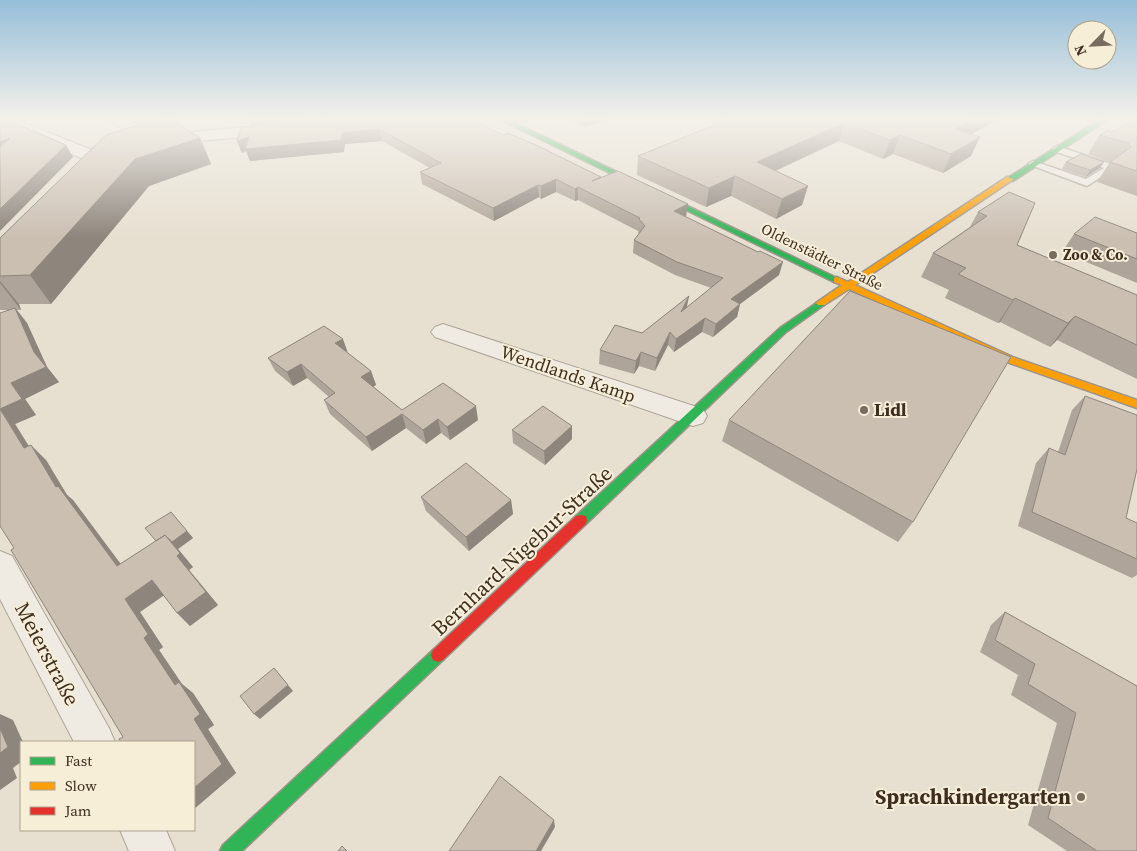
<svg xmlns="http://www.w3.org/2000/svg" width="1137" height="851" font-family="'Source Serif 4',serif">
<rect width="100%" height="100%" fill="#e7e0d1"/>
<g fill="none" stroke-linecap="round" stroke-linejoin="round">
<defs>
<path id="lane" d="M1057,146L1114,165L1116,167L1087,186L1028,164L1033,161L1036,162L1086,179L1104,168L1054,151L1052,149Z"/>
<path id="street" d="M0,119H14L105,155L107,159L105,163H93L0,124Z
M108,119H128L158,135L278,124L284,126L286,129L284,132L278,134L155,145L111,122Z
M443,324L703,409L707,416L703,423L693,426L435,337L431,332L435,327Z
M0,551L12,556L109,728L115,742H74L0,599Z
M120,830H166L175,851H129Z"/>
<path id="fast" d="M499,119H507L841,280L840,282H834Z
M1101,119H1109L1013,181L1006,179Z
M821,300L824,301V305L786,332L586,524L581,525L576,524L575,520L576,516L780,328Z
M438,648L443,650L445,655L443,660L242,851H220L223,845L433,650Z"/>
<path id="slow" d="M1007,177L1014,179L855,285L1015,358L1137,400V408L1007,362L849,289L824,305H818L816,303L842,285L834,282V278L837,277L848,282Z"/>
<path id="jam" d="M581,515L586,516L587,520L586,524L443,660L438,662L433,660L431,655L433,650L576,516Z"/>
</defs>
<use href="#lane" stroke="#ada599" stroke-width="3"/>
<use href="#street" stroke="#ada599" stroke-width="2"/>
<use href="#fast" stroke="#9c958a" stroke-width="3"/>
<use href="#slow" stroke="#9c958a" stroke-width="3"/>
<use href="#jam" stroke="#9c958a" stroke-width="3"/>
<use href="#lane" fill="#efebe3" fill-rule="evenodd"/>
<use href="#street" fill="#efebe3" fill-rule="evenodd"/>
<use href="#fast" fill="#30b455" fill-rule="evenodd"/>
<use href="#slow" fill="#ff9f0a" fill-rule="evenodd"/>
<use href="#jam" fill="#e5322d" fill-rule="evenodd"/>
</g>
<path fill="#afa499" d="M327,119L503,135L601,177L686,217L779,275L740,304L737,317L713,337L702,332L674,352L668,345L655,371L639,366L634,374L599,364L600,350L642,333L689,296L687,307L711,288L675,275L633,253L634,240L639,234L638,232V231L578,200L575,201L556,192L541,199L539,197L494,221L422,184L420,172L430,168L382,141L345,144L344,152L250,161L246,151L242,153L237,141Z
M570,119H608L585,127Z
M729,119H999L971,134V156L943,173L893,154L883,159L839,141L776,171L808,186L802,205L776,219L731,196L706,207L637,175L638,156Z
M1137,119V196L1097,182L1110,162L1088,154L1100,135L1112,132Z
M200,138L211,164L149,186L51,304H19L21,310H17L27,323L47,367L59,382L25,399L36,415L15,424L29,446L46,460L67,495L73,500L120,564L156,541L171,512L193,538L178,549L193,567L189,570L218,605L190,626L163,595L140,612L163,647L159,650L182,684L193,693L214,725L208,729L236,773L194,809V742L123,737L14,548L8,310H0V238Z
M1066,162H1104L1100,168L1086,177L1062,169Z
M1009,192L1017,245L1137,295V379L1057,340L1050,347L1000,322L998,323L945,298L949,290L921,277L933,253L970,227L978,212Z
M1137,233V283L1062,252L1074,234Z
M347,353L371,371L376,385L373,387L402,410L478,420L450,440L441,433L426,444L406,428L372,451L330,414L324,400L329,397L307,378L293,386L275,371L268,358Z
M1085,396L1126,518L1137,523V575L1132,578L1018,526L1036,463L1049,448L1058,452L1072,410Z
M729,420L913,522L898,542L722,441Z
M572,426V439L545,465L513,443L512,430Z
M421,497L511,500L513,514L469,551L426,511Z
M1005,612L1137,686V851H1067L1028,825L1057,723L1011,695L1018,675L980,652L991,625Z"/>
<path fill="#8e867d" d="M248,119H307L250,125Z
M585,119H608L585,127Z
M974,119H999L947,147L955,129Z
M844,123L839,141L753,181L757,162Z
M379,129L382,141L345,144L344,152L250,161L246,151L242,153L237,141L249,137L342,133Z
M900,135L893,154L883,159L890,140Z
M980,137L971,156L943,173L951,154Z
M10,138L0,157V142Z
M200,138L211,164L149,186L51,304L30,275L135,159Z
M66,145L73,157L0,231V209Z
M1104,162L1100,168L1086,177L1090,170Z
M735,176L731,196L706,207L709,188Z
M556,179V192L541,199V186Z
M538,185L539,197L494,221L493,208Z
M808,186L802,205L776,219L782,199Z
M578,187V200L575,201V189Z
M688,204L686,217L674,211Z
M783,262L779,275L740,304L737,317L713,337L716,324L731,299Z
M0,281L19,304L21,310L0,283Z
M689,296L686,309L681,312Z
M1015,298L1000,322L998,323L1013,300Z
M15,308L27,323L47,367L59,382L25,399L36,415L15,424L39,463L24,448L0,409L11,383L34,352Z
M1075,316L1057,340L1050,347L1068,323Z
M705,318L702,332L674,352L676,339Z
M670,332L668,345L655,371L657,358Z
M343,339L348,353L335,343Z
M641,352L639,366L634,374L636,361Z
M301,364L307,378L293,386L287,372Z
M371,371L376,385L366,391L361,377Z
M476,406L478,420L450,440L447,427Z
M402,414L406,428L372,451L366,437Z
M438,419L441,433L426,444L423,430Z
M572,426V439L545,465L544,451Z
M31,445L46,460L67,495L73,500L132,579L117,566L56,487Z
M511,500L513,514L469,551L466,537Z
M187,531L193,538L178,549L193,567L189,570L218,605L190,626L177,613V556L161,548Z
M152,580L166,594L140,612L163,647L159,650L182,684L193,693L214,725L208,729L236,773L194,809V719L175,685L144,638L125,599Z
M274,668L293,691L260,719L254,714Z
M0,714L13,720L23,742H21V762L13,768L17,778L0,790Z
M554,820L555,827L541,851H536Z"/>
<path fill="#cbbfb2" stroke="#8e867d" d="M0,119H5L66,145L0,209V147L10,138L0,142Z
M171,119L200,138L135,159L30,275L0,276V238L106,135L151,121Z
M327,119H471L503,135L508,133L538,146L601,177L592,181L618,171L688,204L674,211L758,252L760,251L783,262L731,299L740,304L716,324L705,318L676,339L670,332L657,358L641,352L636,361L600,350L615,325L642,333L689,296L681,312L723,278L677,262L634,240L645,226L639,219L640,218L578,187L575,189L556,179L541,186L538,185L493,208L420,172L441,163L379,129L342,133L341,140L245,149L249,137L237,141L241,127Z
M729,119H974L955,129L980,137L951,154L900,135L890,140L844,123L757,162L808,186L782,199L735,176L709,188L638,156Z
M1135,119H1137V171L1110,162L1131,147L1128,143L1100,135L1108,130L1112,132Z
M1081,154L1104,162L1090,170L1066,162Z
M1009,192L1035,203L1017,245L1137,295V345L1075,316L1068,323L1015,298L1013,300L958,274L966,268L933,253L987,216L978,212Z
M1095,217L1137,233V259L1074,234Z
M850,291L1011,357L913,522L729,420Z
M15,308L34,352L46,367L11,383L22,399L0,409L24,448L31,445L56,487L58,486L117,566L165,535L180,553L177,556L206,592L177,613L152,580L125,599L148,634L144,638L175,685L179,682L200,714L194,719L222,764L194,788V742H121L119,739L123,737L11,550L14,548L0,526V313Z
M324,326L343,339L335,343L371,371L361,377L402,410L443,383L476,406L447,427L438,419L423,430L402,414L366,437L324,400L335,393L301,364L287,372L268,358Z
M1085,396L1137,415V469L1126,518L1137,523V559L1032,512L1049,448L1065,455Z
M543,406L572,426L544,451L512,430Z
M466,463L511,500L466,537L421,497Z
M171,512L187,531L172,542L165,535L156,541L145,528Z
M1005,612L1137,686V851H1097L1048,818L1076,713L1028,684L1035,664L995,640Z
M274,668L288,685L254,714L240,696Z
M0,728L8,747L0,753Z
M500,776L554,820L536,851H449Z
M342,846L347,851H338Z"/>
<linearGradient id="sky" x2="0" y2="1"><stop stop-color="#96bed9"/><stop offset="0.5" stop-color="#f4f1ea"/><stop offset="1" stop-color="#f4f1ea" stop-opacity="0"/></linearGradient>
<rect width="1137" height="238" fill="url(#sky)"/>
<g fill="#786c5e" stroke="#f7eed8" stroke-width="2">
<circle cx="1053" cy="255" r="5"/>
<circle cx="864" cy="410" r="5"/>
<circle cx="1081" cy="797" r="5"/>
</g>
<g text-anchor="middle" stroke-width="4" stroke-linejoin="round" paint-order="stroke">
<g font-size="15" font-weight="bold" fill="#3d2e20" stroke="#f7eed8" text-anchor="start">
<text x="1063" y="260">Zoo &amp; Co.</text>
</g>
<g font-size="15" fill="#3d2e20" stroke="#f7eed8">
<text transform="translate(822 257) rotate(26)" y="5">Oldenstädter Straße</text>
</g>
<g font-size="18" fill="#3d2e20" stroke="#f7eed8">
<text transform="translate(568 374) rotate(19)" y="6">Wendlands Kamp</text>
</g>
<g font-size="18" font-weight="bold" fill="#3d2e20" stroke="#f7eed8" text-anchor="start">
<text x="874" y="416">Lidl</text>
</g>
<g font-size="21" fill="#3d2e20" stroke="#f7eed8">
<text transform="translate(522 551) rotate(-43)" y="7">Bernhard-Nigebur-Straße</text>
<text transform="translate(47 654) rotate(62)" y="7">Meierstraße</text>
</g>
<g font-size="21" font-weight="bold" fill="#3d2e20" stroke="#f7eed8" text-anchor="end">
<text x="1071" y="804">Sprachkindergarten</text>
</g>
</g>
<rect x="20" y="741" width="175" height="90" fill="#f7eed8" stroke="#ada18e"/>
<rect x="30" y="757" width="25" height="8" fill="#30b455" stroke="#ada18e"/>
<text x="65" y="766" font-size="15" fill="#3d2e20">Fast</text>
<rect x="30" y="782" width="25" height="8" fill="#ff9f0a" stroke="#ada18e"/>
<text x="65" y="791" font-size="15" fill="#3d2e20">Slow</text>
<rect x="30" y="807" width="25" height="8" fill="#e5322d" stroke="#ada18e"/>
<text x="65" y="816" font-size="15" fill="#3d2e20">Jam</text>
<g transform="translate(1092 45) rotate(246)"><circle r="24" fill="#f7eed8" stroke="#ada18e"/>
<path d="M0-4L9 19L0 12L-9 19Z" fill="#786c5e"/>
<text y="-8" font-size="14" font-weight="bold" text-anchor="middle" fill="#3d2e20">N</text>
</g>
</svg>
